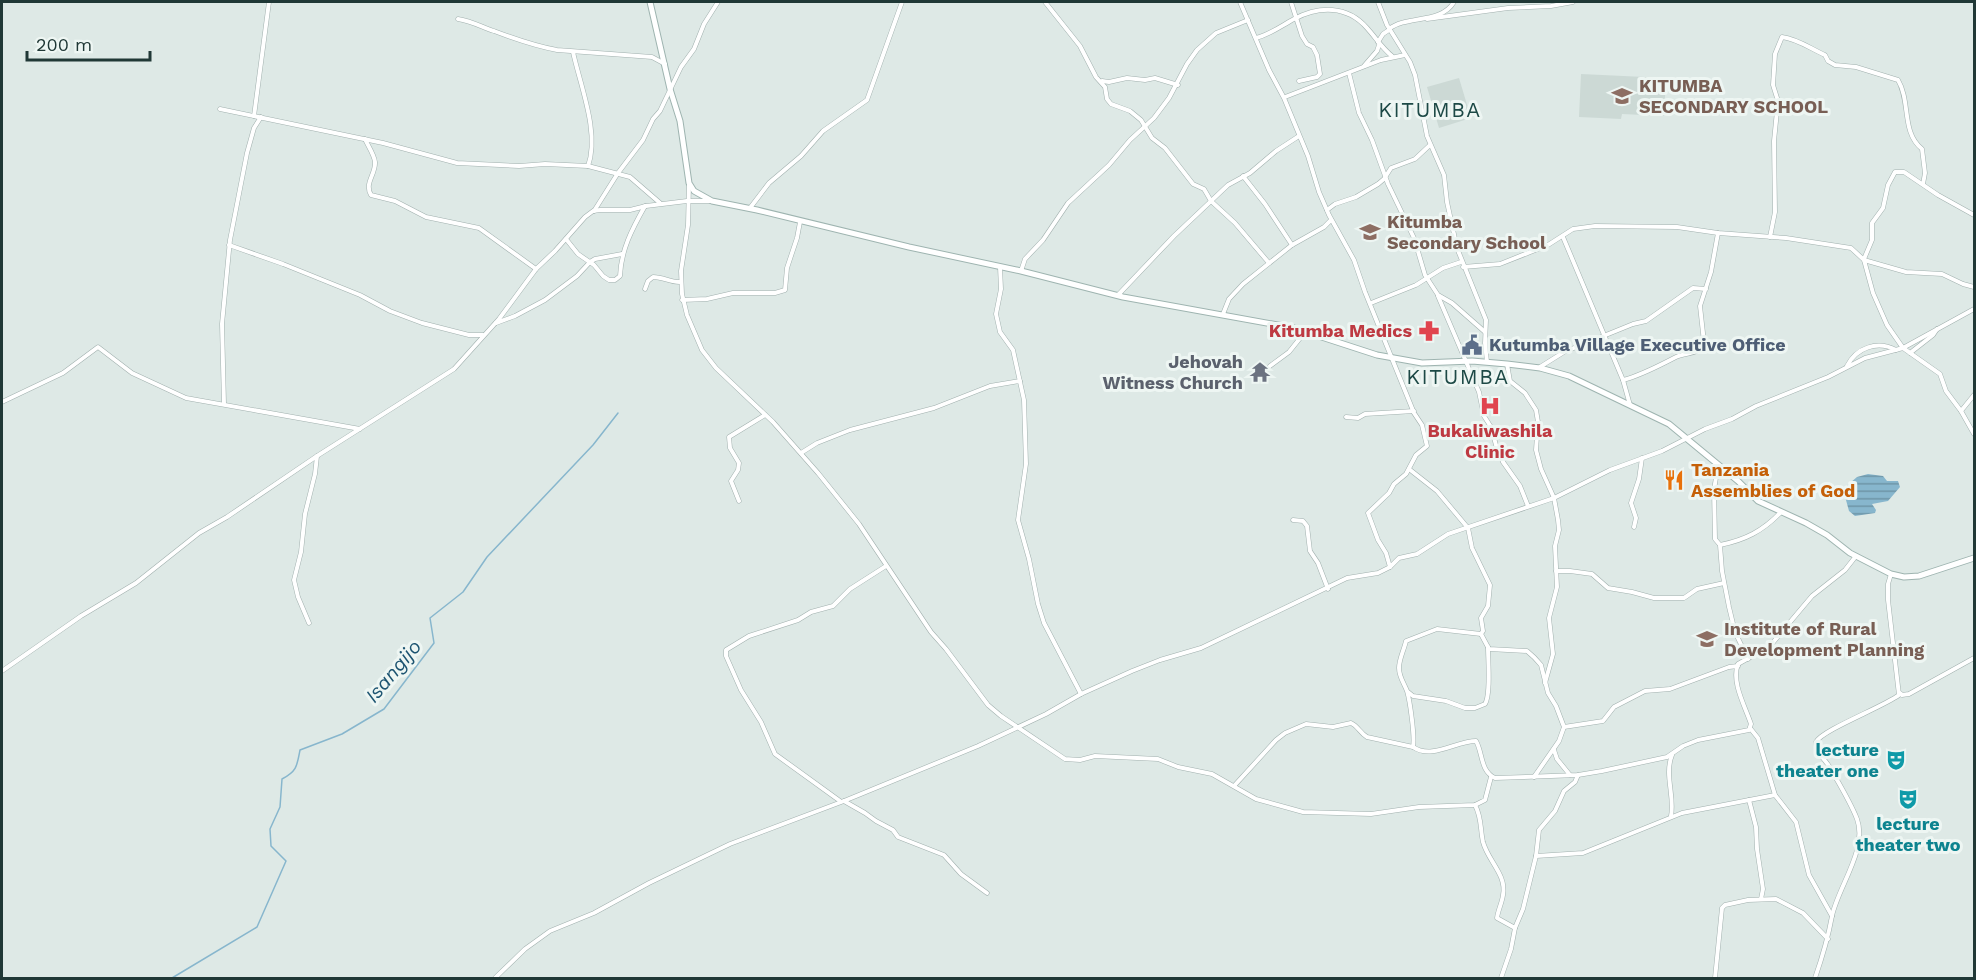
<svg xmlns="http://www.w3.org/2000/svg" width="1976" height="980" viewBox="0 0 1976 980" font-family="'Work Sans',sans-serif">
<defs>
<pattern id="water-rules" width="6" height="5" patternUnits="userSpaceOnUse" patternTransform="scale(1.5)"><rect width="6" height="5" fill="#87b6cd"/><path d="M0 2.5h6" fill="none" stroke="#6e95a7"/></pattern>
</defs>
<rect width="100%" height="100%" fill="#dee9e6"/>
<!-- built -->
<g fill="#ccd9d5">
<path d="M1581 74 1666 78 1664 116 1622 114 1621 119 1579 117Z"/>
<path d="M1459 78 1471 118 1439 128 1427 87Z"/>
</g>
<!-- water -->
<path fill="url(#water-rules)" d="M1868 474 1883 476 1887 481H1898L1900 487 1888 501 1872 504 1876 510 1875 513 1855 516 1849 511 1843 489 1857 477Z"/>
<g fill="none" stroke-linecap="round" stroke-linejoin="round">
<!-- stream -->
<path stroke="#87b6cd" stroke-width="1.5" d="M172 978 257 927 286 861 271 846 270 829 280 807 282 779C297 771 297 766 300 750L342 734 384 709 434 643 430 618 463 592 487 557 593 445 618 413"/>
<!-- street casing -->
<g stroke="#a1b0ae" stroke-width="5">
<g id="street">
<path d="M1045 2 1080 46 1096 77 1105 87 1107 99 1111 104 1130 111 1141 120 1152 138 1165 148 1193 184 1204 189 1211 201 1235 223 1269 263"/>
<path d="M1240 2 1269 70 1284 98 1308 156 1319 192 1329 215 1354 260 1365 292 1414 413 1422 425 1427 446 1416 455 1406 474 1394 484 1389 493 1368 513 1378 540 1386 553 1390 567"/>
<path d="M1291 2 1302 36 1307 44 1313 47 1317 55 1320 74 1317 77 1299 81"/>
<path d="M1378 2 1387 25 1410 62 1415 75 1427 136 1444 175 1447 202 1457 248 1486 320 1485 343 1487 362"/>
<path d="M458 19C471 21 482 27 494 31 515 39 535 46 557 50L652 57 665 64"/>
<path d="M1427 19 1508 8 1551 6 1573 2"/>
<path d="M1389 29C1407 15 1441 24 1454 2"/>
<path d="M1256 38C1271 34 1281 26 1294 19 1319 6 1347 5 1367 28 1376 38 1382 48 1392 56"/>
<path d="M1378 42 1383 34 1389 30"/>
<path d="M573 52C580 85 600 133 588 166"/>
<path d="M1364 66 1377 51 1379 45"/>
<path d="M1349 73 1359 113 1372 140 1388 184 1414 238 1425 275 1438 295 1452 303 1485 332"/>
<path d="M1102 81 1109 82 1127 78 1145 80 1155 78 1178 85"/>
<path d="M1285 97 1381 60 1405 55"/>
<path d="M220 109 383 143 457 163 519 166 545 164 588 166 630 177 660 203"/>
<path d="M254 116 269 2"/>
<path d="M365 139C368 146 374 154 375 162 376 174 364 183 371 195L395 201 426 217 479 228 536 269"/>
<path d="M1243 176 1265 204 1292 245"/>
<path d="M689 184 688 225 681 271 682 294 687 315 702 350 716 368 773 422 818 473 859 524 931 632 946 649 988 705 1001 716 1065 759 1080 760 1095 756 1158 759 1178 767 1212 774 1256 799 1303 812 1371 814 1419 807 1475 805 1485 800 1491 777"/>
<path d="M750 208 769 183 801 156 823 131 867 100 902 2"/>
<path d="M1327 210 1335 204 1356 197 1378 184 1384 179 1391 168 1415 159 1430 145"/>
<path d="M594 211 618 173 643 140 653 119 660 111 681 67 694 49 704 24 718 2"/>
<path d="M1563 237 1623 380 1630 405"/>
<path d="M1770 237 1775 212 1774 141 1778 101 1773 85 1775 54 1782 37C1798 39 1811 49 1825 55L1828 61 1835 65 1856 67 1898 80C1911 102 1901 132 1922 149L1925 173 1923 184"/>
<path d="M566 239 578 254 594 265 603 276 609 280H615L620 276C621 250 632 229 645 206"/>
<path d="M229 245 283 264 360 295 390 311 422 323 469 335H483"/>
<path d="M1864 259 1872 240V223L1883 208 1888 185 1895 172H1904L1938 195 1974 215"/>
<path d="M1864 260 1906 272 1942 274 1963 284 1974 287"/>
<path d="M1000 267 1001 289 996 314 1000 332 1013 350 1024 400 1026 464 1018 520 1029 559 1038 604 1044 623 1081 694"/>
<path d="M1463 267 1500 264 1548 245 1573 229 1595 226 1677 227 1718 233 1786 238 1851 248 1864 260 1873 293 1887 325 1903 348 1940 374 1946 391 1961 411 1974 434"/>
<path d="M1021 271 1025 259 1043 240 1068 203 1109 165 1130 140 1154 118 1169 98 1187 64 1197 50 1216 33 1248 20"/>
<path d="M645 289 648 281 653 277C664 277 671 283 681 282"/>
<path d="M1118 295 1174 236 1228 185 1250 173 1276 151 1299 136"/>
<path d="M1438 296 1479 392 1484 416 1491 427 1496 445 1503 462 1520 486 1528 506"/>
<path d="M682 300 707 299 733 293H775L785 290 787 268 797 238 800 222"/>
<path d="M1371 303 1416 285 1443 268 1461 262"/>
<path d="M1223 314 1229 299 1243 284 1292 245 1324 227 1331 220"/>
<path d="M496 323 515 316 545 300 577 276 590 262 595 259 622 254"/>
<path d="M1910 353 1933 335 1937 329"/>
<path d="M1507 364 1510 381 1525 393 1536 410 1538 422 1536 450 1541 469 1554 498 1558 520 1559 530 1555 546 1557 587 1549 618 1553 654 1545 683"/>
<path d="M1270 366 1289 352 1305 332"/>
<path d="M1847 366C1856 348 1877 340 1896 350"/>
<path d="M1540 367 1564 352 1633 324 1646 321 1693 288 1706 289"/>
<path d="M1623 380C1642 375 1658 366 1676 357 1685 353 1695 354 1703 348L1704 342 1700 306 1711 272 1718 233"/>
<path d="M2 402 63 373 98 347 132 373 186 398 360 429"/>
<path d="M224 404 222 324 230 240 247 153 254 128 261 117"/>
<path d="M1961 411 1974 395"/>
<path d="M1346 417 1358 418 1365 414 1414 411"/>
<path d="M801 453 817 443 850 430 934 408 990 386 1020 381"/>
<path d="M1718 465 1714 490 1715 539 1720 545 1722 571 1729 607 1735 632 1748 659"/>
<path d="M1409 469 1437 491 1468 528 1472 548 1490 585 1488 606 1481 618 1483 631 1481 634 1437 629 1406 641C1404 650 1399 659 1399 668 1399 677 1404 683 1407 691 1410 701 1415 737 1413 747 1432 760 1456 741 1476 741 1483 753 1480 771 1495 778L1578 775 1602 771 1667 757 1683 746 1698 740 1749 730 1751 724C1745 706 1731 682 1738 664L1770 646 1812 596 1845 570 1856 556"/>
<path d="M739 501 731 481 738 470 739 463 730 448 729 437 765 415"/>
<path d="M1293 520 1303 521 1307 526 1310 551 1318 563 1328 589"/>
<path d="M1634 527 1636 518 1631 503 1639 479 1642 458"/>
<path d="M1720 545C1745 540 1763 531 1781 512"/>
<path d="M1556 571H1570L1592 574 1608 588 1632 592 1654 598H1684L1697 589 1724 583"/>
<path d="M309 623 298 597 294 580 301 552 305 514 315 474 317 456"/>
<path d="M1481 634 1489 649 1527 651C1532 655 1537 660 1541 665L1548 693 1556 706 1564 727 1559 741 1534 777"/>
<path d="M2 671 81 616 136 583 199 533 227 517 317 456 454 369 499 319 536 269 555 251 585 217 593 211 600 210H630L646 206 687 201H712"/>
<path d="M1408 692 1413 696 1446 701 1465 708H1475L1485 704C1491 695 1488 660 1488 647"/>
<path d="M1900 693 1902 695 1909 694 1974 658"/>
<path d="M1564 727 1603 721 1614 707 1645 691 1670 689 1729 667 1738 666"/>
<path d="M1750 728 1758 738 1775 795 1796 822 1809 875 1832 916"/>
<path d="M1554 750 1557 759 1570 775"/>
<path d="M1234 786 1276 740 1285 733 1306 724 1333 727 1351 723C1358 726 1360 733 1367 737L1413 747"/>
<path d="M1749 800 1756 827 1757 849 1763 889 1761 899"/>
<path d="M840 801 775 754 761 722 741 690 726 656V650L749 636 798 620 811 612 833 606 850 589 886 566"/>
<path d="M844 801 865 813 876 821 893 830 898 837 944 855 961 874 987 893"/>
<path d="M1475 805C1482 818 1480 829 1483 842 1488 861 1507 875 1503 895 1502 903 1498 910 1497 918L1515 928"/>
<path d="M1671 816C1675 796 1664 775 1672 755"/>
<path d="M1536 856 1583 853 1682 813 1775 795"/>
<path d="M495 978 525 949 550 931 594 913 649 883 730 844 844 801 978 746 1046 714 1081 694 1132 671 1160 660 1201 648 1347 578 1378 573 1390 567 1399 558 1417 554 1448 534 1554 498 1610 470 1662 451 1705 429 1732 419 1756 406 1828 377 1865 358 1903 348 1974 309"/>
<path d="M1501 978 1511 949 1515 928 1523 909 1536 856 1539 830 1555 811 1564 791 1575 782 1578 775"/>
<path d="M1715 978 1722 908 1725 905 1748 900 1776 899 1803 913 1828 939"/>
<path d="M1815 978C1822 958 1828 938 1832 916 1838 887 1868 849 1857 819 1850 801 1838 782 1829 766 1823 757 1816 753 1816 742 1822 730 1883 707 1899 695L1888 600V584L1891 574"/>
</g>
</g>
<!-- secondary casing -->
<g stroke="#9eb4b0" stroke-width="7">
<path id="secondary" d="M650 2 670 89 680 121 689 183 694 191 712 201 757 210 909 247 1021 271 1123 297 1294 328 1377 355 1422 363 1472 361 1507 364 1540 368 1569 376 1669 424 1738 481 1758 501 1806 523 1827 535 1850 553 1891 574 1904 577 1919 576 1974 558"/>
</g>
<!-- street -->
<use href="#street" stroke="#fff" stroke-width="4"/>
<!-- secondary -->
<use href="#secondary" stroke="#fff" stroke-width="5"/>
</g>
<!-- icons -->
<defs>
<g id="school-bare" transform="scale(1.62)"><path d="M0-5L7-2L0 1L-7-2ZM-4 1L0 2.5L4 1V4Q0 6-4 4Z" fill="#8d6e63" stroke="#eef6f3" stroke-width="2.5" paint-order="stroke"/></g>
<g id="pharmacy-bare" transform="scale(1.62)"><path d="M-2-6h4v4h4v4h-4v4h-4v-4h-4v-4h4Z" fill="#e0444e" stroke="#eef6f3" stroke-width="2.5" paint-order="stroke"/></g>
<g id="civic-bare" transform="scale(1.62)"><path d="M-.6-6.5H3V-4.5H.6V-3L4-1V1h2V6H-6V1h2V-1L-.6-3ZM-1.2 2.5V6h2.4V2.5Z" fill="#5c6f8a" stroke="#eef6f3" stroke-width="2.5" paint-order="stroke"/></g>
<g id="temple-bare" transform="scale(1.62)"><path d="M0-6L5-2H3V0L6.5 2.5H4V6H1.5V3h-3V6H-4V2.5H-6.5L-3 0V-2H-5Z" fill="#6b7280" stroke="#eef6f3" stroke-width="2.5" paint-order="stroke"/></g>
<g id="hospital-bare" transform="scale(1.62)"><path d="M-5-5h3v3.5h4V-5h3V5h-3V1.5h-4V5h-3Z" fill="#e0444e" stroke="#eef6f3" stroke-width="2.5" paint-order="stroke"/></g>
<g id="restaurant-bare" transform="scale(1.62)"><path d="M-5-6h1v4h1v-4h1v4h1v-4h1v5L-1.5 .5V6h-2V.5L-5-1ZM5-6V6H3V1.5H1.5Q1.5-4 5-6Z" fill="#e8710a" stroke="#eef6f3" stroke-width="2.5" paint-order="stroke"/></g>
<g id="university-bare" transform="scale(1.62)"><path d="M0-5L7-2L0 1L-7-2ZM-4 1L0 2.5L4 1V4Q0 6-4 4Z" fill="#8d6e63" stroke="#eef6f3" stroke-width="2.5" paint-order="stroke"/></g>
<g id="theatre-bare" transform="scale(1.62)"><path d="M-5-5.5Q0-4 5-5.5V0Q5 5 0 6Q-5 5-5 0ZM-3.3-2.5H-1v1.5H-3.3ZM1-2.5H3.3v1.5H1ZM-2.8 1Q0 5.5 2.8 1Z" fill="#0f9aa8" stroke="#eef6f3" stroke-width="2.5" paint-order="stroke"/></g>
</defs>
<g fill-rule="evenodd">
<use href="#school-bare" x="1622" y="96"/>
<use href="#school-bare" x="1370" y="232"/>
<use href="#pharmacy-bare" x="1429" y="331"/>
<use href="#civic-bare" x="1472" y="345"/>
<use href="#temple-bare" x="1260" y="372"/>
<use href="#hospital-bare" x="1490" y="406"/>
<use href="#restaurant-bare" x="1674" y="480"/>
<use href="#university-bare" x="1707" y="639"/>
<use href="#theatre-bare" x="1896" y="760"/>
<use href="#theatre-bare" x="1908" y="799"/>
</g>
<g text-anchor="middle" stroke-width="6" stroke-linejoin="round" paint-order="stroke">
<!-- education labels -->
<g font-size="18" font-weight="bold" fill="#785e54" stroke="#eef6f3" text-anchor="start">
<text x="1639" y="92">KITUMBA<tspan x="1639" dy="21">SECONDARY SCHOOL</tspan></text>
<text x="1387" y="228">Kitumba<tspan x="1387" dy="21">Secondary School</tspan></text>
<text x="1724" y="635">Institute of Rural<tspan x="1724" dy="21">Development Planning</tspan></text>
</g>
<!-- health labels -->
<g font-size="18" font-weight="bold" fill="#be3a42" stroke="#eef6f3" text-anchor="end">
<text x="1412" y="337">Kitumba Medics</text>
<text x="1490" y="437" text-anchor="middle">Bukaliwashila<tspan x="1490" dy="21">Clinic</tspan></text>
</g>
<!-- service labels -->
<g font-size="18" font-weight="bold" fill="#4e5e75" stroke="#eef6f3" text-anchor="start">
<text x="1489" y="351">Kutumba Village Executive Office</text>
</g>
<!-- worship labels -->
<g font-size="18" font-weight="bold" fill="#5b616d" stroke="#eef6f3" text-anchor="end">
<text x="1243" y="368">Jehovah<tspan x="1243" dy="21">Witness Church</tspan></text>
</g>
<!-- food labels -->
<g font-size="18" font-weight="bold" fill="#c56008" stroke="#eef6f3" text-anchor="start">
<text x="1691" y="476">Tanzania<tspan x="1691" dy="21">Assemblies of God</tspan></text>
</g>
<!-- culture labels -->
<g font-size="18" font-weight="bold" fill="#0d838f" stroke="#eef6f3" text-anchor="end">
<text x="1879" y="756">lecture<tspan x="1879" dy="21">theater one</tspan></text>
<text x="1908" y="830" text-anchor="middle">lecture<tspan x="1908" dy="21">theater two</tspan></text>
</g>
<!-- water labels -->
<g font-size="20" font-style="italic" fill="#1d5471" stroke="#eef6f3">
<text transform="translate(393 671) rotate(-50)" y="7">Isangijo</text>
</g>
<!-- quarter labels -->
<g font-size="21" letter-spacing="1.5" fill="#1d4946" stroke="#eef6f3">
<text x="1430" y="117">KITUMBA</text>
<text x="1458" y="384">KITUMBA</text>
</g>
</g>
<!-- border -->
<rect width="1976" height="980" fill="none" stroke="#203836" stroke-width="6"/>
<!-- scale -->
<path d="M27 51v9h123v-9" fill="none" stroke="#203836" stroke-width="3"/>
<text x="36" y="51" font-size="18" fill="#203836" stroke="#eef6f3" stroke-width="4.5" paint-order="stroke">200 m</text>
</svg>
